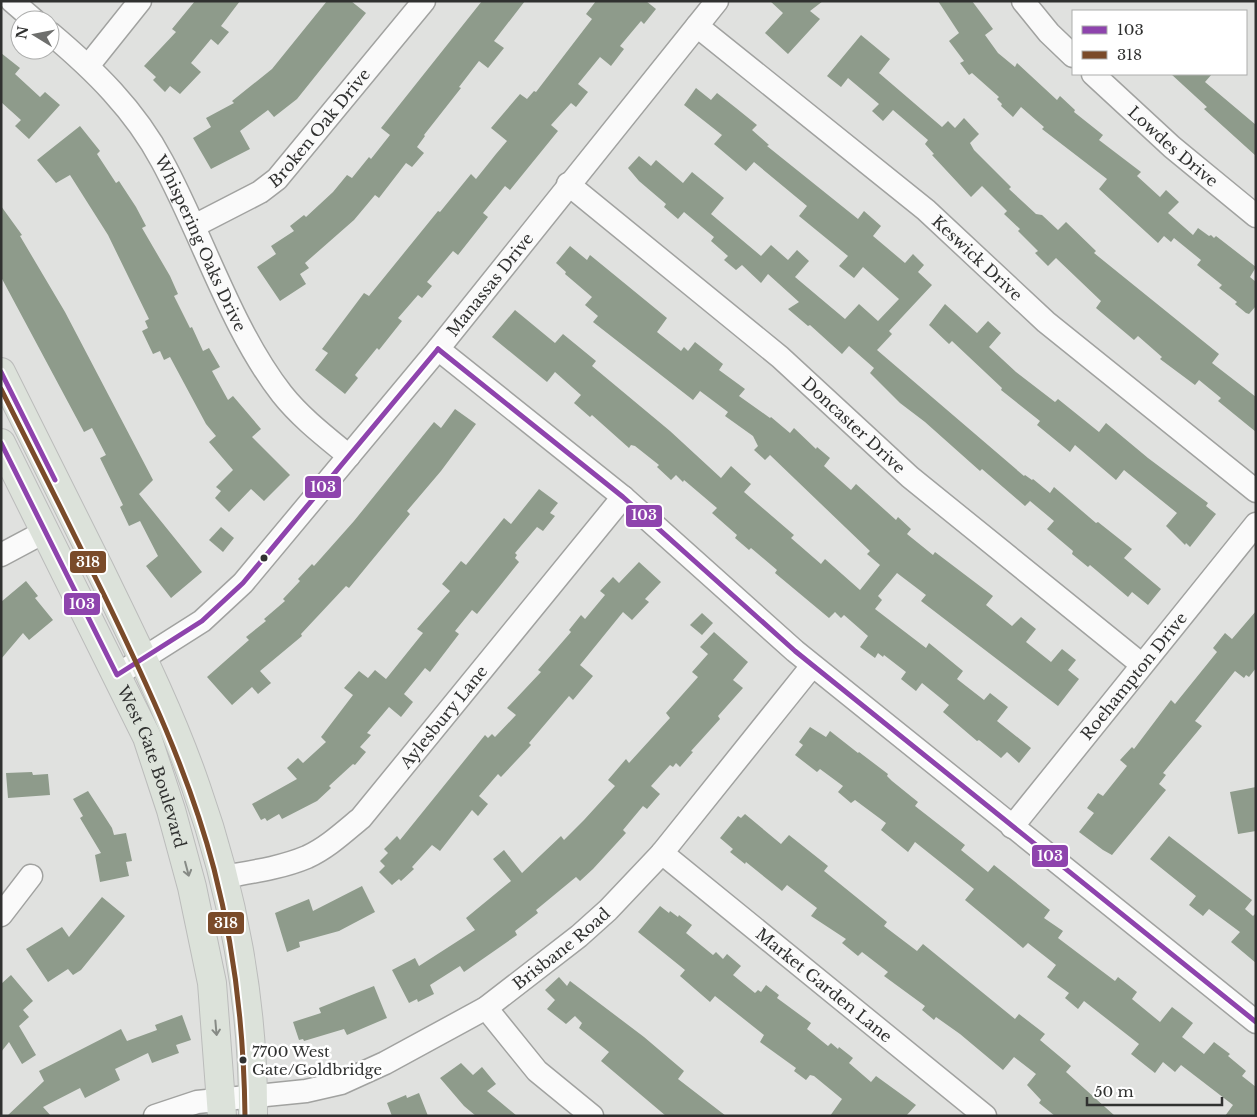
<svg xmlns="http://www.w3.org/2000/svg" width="1257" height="1117" viewBox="0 0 1257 1117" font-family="'Libre Baskerville',serif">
<rect width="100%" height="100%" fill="#e0e1df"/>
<!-- building -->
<g fill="#8e9b8b">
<path d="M195 1H240L221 26 229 32 218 45 211 39 191 63 201 72 180 94 170 86 165 92 153 80 156 77 144 66 176 32 172 29Z"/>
<path d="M327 1H351L366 13 297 99 274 117 268 110 240 131 250 149 211 169 193 138 211 127 206 118 234 103 232 101 272 69Z"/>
<path d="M482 1H525L494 41 504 48 488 68 479 61 459 87 461 88 424 135 425 136 417 147 424 153 412 167 406 163 379 198 375 195 354 220 305 263 309 268 300 274 306 284 280 301 257 267 276 254 271 246 294 231 290 226 304 215 306 217 333 192 347 175 352 178 369 157 371 159 390 135 381 128Z"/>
<path d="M596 1H646L656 9 644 24 641 21 620 46 624 49 611 66 600 57 578 84 588 92 576 107 571 103 551 125 558 131 510 190 505 186 483 213 488 217 458 255 453 251 427 282 432 286 422 298 418 295 398 318 402 321 379 350 377 348 355 375 358 378 345 394 315 370 328 353 322 349 364 293 369 296 438 211 440 212 471 174 476 179 496 154 507 141 491 128 520 94 527 99 534 91 536 92 592 19 586 14Z"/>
<path d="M770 1H823L810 11 820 19 788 54 765 33 783 13Z"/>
<path d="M938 1H972L993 29 985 35 998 53 1015 67 1017 63 1057 100 1060 96 1075 110 1074 112 1103 135 1099 140 1141 172 1137 176 1160 197 1166 190 1179 202 1168 213 1193 235 1198 228 1209 236 1211 235 1214 238 1216 236 1256 267 1250 277 1256 282V306L1249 314 1246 313 1235 304 1237 302 1219 288 1222 285 1197 265 1201 260 1174 238 1171 242 1164 236 1158 243 1099 189 1107 179 1042 129 1044 127 1021 107 1013 117 1001 106 1002 104 997 99 999 97 972 73 969 75 960 63 964 61 949 41 959 33Z"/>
<path d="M861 35 890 59 879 73 942 127 948 121 955 128 964 118 979 134 970 143 974 150 1011 187 1009 189 1036 214 1042 215 1058 230 1066 222 1096 251 1094 253 1219 354 1212 363 1256 397V432L1218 401 1221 398 1199 380 1195 385 1160 359 1162 357 1138 336 1134 340 1096 308 1101 301 1056 258 1048 266 1035 253 1038 251 1018 231 1020 229 1004 214 1007 211 982 186 971 197 932 155 934 154 925 144 928 140 893 110 883 121 872 111 879 104 848 78 841 87 827 76Z"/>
<path d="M1 53 20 68 15 74 40 97 45 92 60 105 29 139 15 126 21 120 1 102Z"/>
<path d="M1171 74H1212L1205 82 1256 125V156L1204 109 1207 107Z"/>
<path d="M696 88 711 100 717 93 736 108 757 125 752 130 769 145 767 146 858 219 864 211 881 226 873 236 905 263 913 254 924 265 918 272 932 285 889 331 892 334 877 350 1024 476 1025 475 1032 480 1033 479 1050 493 1054 487 1096 523 1098 522 1132 549 1124 558 1161 589 1148 605 1132 592 1128 597 1090 565 1088 567 1072 554 1073 551 1047 529 1054 521 1030 501 1025 506 982 469 980 471 925 422 900 403 870 373 874 368 849 346 842 354 810 325 808 326 788 309 799 302 768 274 761 283 742 265 736 270 724 260 728 256 711 241 714 237 684 212 678 219 664 207 666 204 639 181 628 168 639 156 651 166 656 160 683 183 692 172 724 198 711 214 761 256 771 245 788 260 797 250 809 261 795 277 845 319 859 304 878 321 899 299 863 267 854 278 839 266 848 256 799 216 807 206 754 162 746 171 714 144 722 135 684 105Z"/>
<path d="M80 126 100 151 97 154 116 183 119 181 136 207 146 226 142 228 170 276 178 294 174 296 190 328 192 327 203 351 209 348 220 367 212 371 228 400 233 396 261 429 252 437 290 475 264 501 251 489 229 512 215 498 221 491 216 487 233 470 209 442 216 436 206 424 170 357 164 360 160 351 153 354 142 331 148 328 145 321 149 319 108 235 70 175 56 183 37 160Z"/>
<path d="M1 206 22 235 20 236 65 312 153 480 139 494 202 572 171 598 146 566 158 556 140 521 129 526 120 507 123 505 100 458 106 455 92 428 84 432 1 277Z"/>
<path d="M570 246 587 260 590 255 667 318 657 332 681 351 684 347 688 351 695 342 723 364 719 370 745 389 739 396 770 418 771 417 790 433 794 428 816 449 817 447 830 458 824 466 851 490 856 484 896 520 898 517 911 529 907 534 933 555 935 552 993 596 986 605 1012 626 1021 617 1036 629 1026 642 1051 662 1062 649 1076 660 1068 670 1079 679 1058 706 921 601 926 595 897 573 878 596 882 600 875 609 926 648 929 643 963 671 957 679 984 700 990 693 1008 707 997 721 1031 748 1019 763 1007 752 1001 758 979 740 977 741 943 712 949 705 922 683 916 691 901 679 906 672 884 655 883 657 878 653 875 658 860 647 868 636 844 615 841 618 835 612 829 618 775 573 777 570 751 548 749 550 735 538 737 535 712 513 717 508 684 480 683 482 676 475 671 480 657 467 659 465 635 446 631 445 629 448 592 415 590 417 574 403 581 395 555 372 547 382 492 337 515 310 555 343 563 334 596 361 592 366 670 431 721 478 731 466 751 484 744 492 794 535 791 538 821 564 825 559 860 590 880 565 867 554 870 551 770 455 765 460 754 450 758 446 753 436 725 416 728 412 700 391 693 400 593 322 598 316 585 305 592 297 565 274 566 272 556 263Z"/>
<path d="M945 304 977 333 988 321 1001 333 989 347 1016 372 1055 402 1058 399 1099 432 1106 423 1148 458 1208 503 1206 506 1216 514 1190 547 1186 543 1185 545 1166 526 1177 513 1124 470 1116 480 1075 445 1070 452 1037 425 1040 421 1001 390 1002 388 952 341 949 344 929 325Z"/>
<path d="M455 409 476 424 441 471 407 511 410 514 349 588 346 586 301 634 302 636 260 671 271 683 258 694 252 687 232 705 207 677 249 640 246 637 266 621 264 619 285 601 283 599 300 581 298 579 312 564 314 566 354 521 434 422 441 428Z"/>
<path d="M539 489 558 503 550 513 555 516 543 531 537 527 515 553 517 555 515 558 519 562 499 587 477 614 472 610 455 631 459 634 430 672 425 668 404 694 413 702 401 717 389 707 367 733 371 735 360 747 366 752 355 765 353 764 329 786 331 788 317 801 282 819 279 814 267 821 265 818 261 820 252 804 297 779 287 768 298 758 303 763 326 742 321 737 353 695 344 688 359 671 368 678 375 670 386 679 423 633 417 629 450 591 442 584 461 561 466 565 504 518 511 524Z"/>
<path d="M221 527 234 538 223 552 209 540Z"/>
<path d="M639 562 661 582 645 599 649 602 632 620 623 612 580 665 593 676 573 700 569 696 529 743 531 745 501 777 498 774 479 796 488 804 478 816 472 810 440 851 432 845 412 867 414 869 401 881 399 879 392 885 379 872 385 866 380 861 388 853 384 849 397 836 400 840 485 735 488 738 492 734 495 737 516 715 507 708 541 672 538 670 571 632 569 630 581 615 585 619 605 595 600 591 613 577 619 583Z"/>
<path d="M26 581 38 596 35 598 53 620 29 640 23 633 1 659V602Z"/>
<path d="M1256 611V668L1249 677 1246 675 1244 678 1235 671 1195 721 1202 726 1163 773 1166 775 1159 784 1166 790 1112 855 1103 850 1079 832 1094 813 1087 808 1098 793 1103 796 1127 766 1120 760 1132 747 1134 749 1171 700 1175 704 1217 652 1213 648 1225 633 1232 639Z"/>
<path d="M702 613 713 623 702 635 690 625Z"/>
<path d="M714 632 748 662 733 680 743 688 718 716 720 719 691 751 693 752 680 767 676 763 673 767 670 765 651 786 660 794 647 809 643 806 623 830 626 833 593 869 580 881 576 877 536 910 538 913 515 931 517 935 464 972 460 966 430 985 434 994 418 1002 417 999 409 1003 392 970 415 958 419 966 475 930 466 918 511 881 493 859 504 850 522 873 561 836 564 840 584 820 615 786 608 780 626 759 629 763 670 718 666 713 698 677 692 672 708 654 700 647Z"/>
<path d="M810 727 826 737 830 731 858 753 859 752 888 774 887 776 892 781 918 802 915 806 965 845 961 850 988 872 994 865 1050 910 1044 918 1063 931 1058 938 1115 981 1118 977 1137 992 1132 999 1160 1022 1172 1007 1193 1023 1182 1037 1204 1054 1214 1042 1230 1054 1228 1056 1246 1071 1242 1076 1256 1087V1116H1225L1233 1105 1181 1065 1175 1072 1163 1062 1155 1073 1131 1054 1139 1044 1084 1001 1078 1009 1065 998 1069 993 1047 977 1056 965 1028 943 1023 948 965 900 974 889 915 842 908 852 881 830 886 823 855 800 851 803 838 792 843 786 820 769 817 772 795 755 803 745 799 742Z"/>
<path d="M32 772 33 775 48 774 50 795 8 798 6 773Z"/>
<path d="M1256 787V831L1238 834 1230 792Z"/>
<path d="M88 791 112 828 114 835 126 833 132 861 126 862 129 876 100 882 95 855 101 853 80 818 83 816 73 799Z"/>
<path d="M745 814 781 844 789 835 828 866 824 871 887 922 884 926 917 951 923 944 1015 1019 1019 1014 1045 1034 1040 1040 1071 1066 1066 1072 1115 1116H1055L1039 1103 1041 1100 1027 1085 1036 1074 1014 1057 1003 1070 960 1034 936 1017 934 1020 922 1010 925 1006 884 976 888 972 862 952 858 956 842 943 846 939 811 916 817 908 787 885 782 891 746 862 745 864 730 852 733 849 720 838 738 816 741 818Z"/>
<path d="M1169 836 1252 900 1245 909 1253 916 1256 913V963L1231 942 1240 932 1209 909 1203 916 1189 905 1196 896 1150 859Z"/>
<path d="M362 886 375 912 339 931 299 942 300 947 287 952 275 913 309 899 313 911Z"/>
<path d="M102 897 125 916 81 970 73 975 68 969 48 982 26 949 62 927 69 937Z"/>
<path d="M660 906 669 913 670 911 678 917 679 915 692 925 686 933 713 955 716 952 723 959 727 954 741 966 733 975 755 993 758 990 761 992 766 985 779 995 777 998 811 1023 807 1029 828 1046 831 1043 838 1049 839 1047 853 1058 849 1063 871 1082 876 1076 916 1105 906 1116H830L842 1099 814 1076 810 1075 806 1080 794 1071 796 1068 760 1042 764 1035 715 996 710 1002 680 976 685 970 638 932Z"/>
<path d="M11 975 33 1001 23 1010 29 1017 19 1026 36 1055 22 1064 9 1042 1 1052V984Z"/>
<path d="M559 977 567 986 570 981 644 1037 684 1071 678 1079 726 1116H666L601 1061 609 1052 579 1028 582 1023 575 1016 566 1024 547 1009 555 1000 545 990Z"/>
<path d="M374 986 387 1018 347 1035 344 1029 304 1041 303 1039 299 1040 293 1022 321 1013 319 1008Z"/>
<path d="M182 1015 191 1040 176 1045 179 1053 152 1063 148 1053 115 1069 120 1080 85 1098 80 1088 43 1107 51 1116H7L44 1081 39 1071 121 1029 127 1041 157 1030 155 1025Z"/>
<path d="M461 1063 473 1075 482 1067 496 1084 487 1091 517 1116H476L464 1106 440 1078Z"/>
<path d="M419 1093 428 1116H392L387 1103 406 1095 407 1098Z"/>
</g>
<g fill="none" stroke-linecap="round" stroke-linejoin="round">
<!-- minor casing -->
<g stroke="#a1a2a0" stroke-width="25">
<g id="minor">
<path d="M12 1 34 20"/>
<path d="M1023 1 1049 33 1073 56"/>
<path id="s1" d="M697 26 926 210 1046 322 1256 491"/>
<path id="s2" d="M50 33C94 70 135 110 162 161 202 234 231 329 282 394 301 418 326 437 349 456"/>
<path d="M88 66 140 1"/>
<path id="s3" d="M1093 74 1172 147 1256 216"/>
<path id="s4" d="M568 184 780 357 910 477 1141 664"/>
<path id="s5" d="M194 226 260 192 277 179 424 1"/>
<path d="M438 349 623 497 795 651 1256 1022"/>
<path d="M1 555 46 531"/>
<path id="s6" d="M117 675 202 621 243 583 438 349 717 1"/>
<path id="s7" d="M1012 827 1256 524"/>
<path id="s8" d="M662 853 985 1116"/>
<path id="s9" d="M223 877C251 872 281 868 307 857 327 848 344 832 361 818L623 497"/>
<path d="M1 915 31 876"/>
<path d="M486 1008 537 1071 592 1116"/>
<path id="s10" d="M155 1116 197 1102 306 1091 341 1083 385 1063 486 1008 579 936 608 910 662 853 812 666"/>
</g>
</g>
<!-- major casing -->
<g stroke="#bbbcbb" stroke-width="30">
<g id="major">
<path d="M1 372C34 437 66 503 99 568 134 640 170 711 196 787 233 891 254 1005 253 1116"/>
<path id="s11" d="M1 443 147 737 171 810 192 887 212 983 222 1116"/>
</g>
</g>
<!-- minor -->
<use href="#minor" stroke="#fafafa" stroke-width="22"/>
<!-- major -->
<use href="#major" stroke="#dce2da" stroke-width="28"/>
<!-- bus-1 casing -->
<g stroke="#fff" stroke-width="9">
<g id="bus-1">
<path d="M438 349 623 497 795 651 1256 1022"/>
<path d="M1 372 55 480"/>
<path d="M1 443 117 675 202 621 243 583 438 349"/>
</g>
</g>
<!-- bus-2 casing -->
<g stroke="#fff" stroke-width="9">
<path id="bus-2" d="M1 389C36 458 70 526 104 595 147 684 189 773 214 869 235 950 244 1032 245 1116"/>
</g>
<!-- bus-1 -->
<use href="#bus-1" stroke="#8e44ad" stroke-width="5"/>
<!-- bus-2 -->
<use href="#bus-2" stroke="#7a4b2a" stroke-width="5"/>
</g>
<!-- one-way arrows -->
<defs><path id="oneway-shaft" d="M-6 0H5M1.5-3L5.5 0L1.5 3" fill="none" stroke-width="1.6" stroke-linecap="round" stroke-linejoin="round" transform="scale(1.25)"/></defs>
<g stroke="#868a85">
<use href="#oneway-shaft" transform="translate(187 869) rotate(75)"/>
<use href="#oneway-shaft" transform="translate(216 1028) rotate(85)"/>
</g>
<!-- markers -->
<g fill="#303130" stroke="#fff" stroke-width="2">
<circle cx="264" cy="558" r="4.5"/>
<circle cx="243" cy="1060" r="4.5"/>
</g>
<g text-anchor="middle" stroke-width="5" stroke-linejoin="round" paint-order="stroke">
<!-- bus labels -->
<g font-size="15" fill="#303130" stroke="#fff" text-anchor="start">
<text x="252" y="1057">7700 West<tspan x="252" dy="18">Gate/Goldbridge</tspan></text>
</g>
<!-- street labels -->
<g font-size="16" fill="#303130" stroke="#fff">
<text dy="6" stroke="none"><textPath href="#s5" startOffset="162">Broken Oak Drive</textPath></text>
<text dy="6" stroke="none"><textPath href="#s3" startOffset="108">Lowdes Drive</textPath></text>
<text dy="6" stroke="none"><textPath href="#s2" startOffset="262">Whispering Oaks Drive</textPath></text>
<text dy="6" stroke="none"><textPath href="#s1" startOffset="364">Keswick Drive</textPath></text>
<text dy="6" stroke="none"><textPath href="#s6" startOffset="544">Manassas Drive</textPath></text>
<text dy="6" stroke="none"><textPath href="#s4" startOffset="374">Doncaster Drive</textPath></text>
<text dy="6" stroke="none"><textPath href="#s7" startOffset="194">Roehampton Drive</textPath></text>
<text dy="6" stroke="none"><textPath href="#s9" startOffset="284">Aylesbury Lane</textPath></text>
<text dy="6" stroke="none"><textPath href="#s11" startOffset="358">West Gate Boulevard</textPath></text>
<text dy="6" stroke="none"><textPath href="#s10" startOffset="449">Brisbane Road</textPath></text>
<text dy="6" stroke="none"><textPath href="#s8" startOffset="209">Market Garden Lane</textPath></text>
</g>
</g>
<g stroke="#fff" stroke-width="2">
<rect x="304" y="475" width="38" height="24" rx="5" fill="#8e44ad"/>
<rect x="625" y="504" width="38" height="24" rx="5" fill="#8e44ad"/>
<rect x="69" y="550" width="38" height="24" rx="5" fill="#7a4b2a"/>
<rect x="63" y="592" width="38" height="24" rx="5" fill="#8e44ad"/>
<rect x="1031" y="844" width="38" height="24" rx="5" fill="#8e44ad"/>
<rect x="207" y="911" width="38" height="24" rx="5" fill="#7a4b2a"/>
</g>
<g font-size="14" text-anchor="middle" font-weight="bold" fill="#fff">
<text x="323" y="492">103</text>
<text x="644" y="520">103</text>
<text x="88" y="567">318</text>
<text x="82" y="609">103</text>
<text x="1050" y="861">103</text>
<text x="226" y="928">318</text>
</g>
<!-- border -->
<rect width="1257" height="1117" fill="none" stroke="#303130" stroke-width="5"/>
<!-- legend -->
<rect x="1072" y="10" width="175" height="65" fill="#ffffff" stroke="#acadac"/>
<rect x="1082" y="26" width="25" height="8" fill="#8e44ad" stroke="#acadac"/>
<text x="1117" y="35" font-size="15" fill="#303130">103</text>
<rect x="1082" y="51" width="25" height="8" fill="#7a4b2a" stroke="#acadac"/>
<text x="1117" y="60" font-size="15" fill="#303130">318</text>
<!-- north arrow -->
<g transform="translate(35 35) rotate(280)"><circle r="24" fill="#ffffff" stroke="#acadac"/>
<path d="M0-4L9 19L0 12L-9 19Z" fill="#6e6f6d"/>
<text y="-8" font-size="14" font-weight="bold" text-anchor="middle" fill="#303130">N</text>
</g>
<!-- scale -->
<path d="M1087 1097v8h135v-8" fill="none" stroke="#303130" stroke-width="2.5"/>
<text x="1094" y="1097" font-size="15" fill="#303130" stroke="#ffffff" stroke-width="4" paint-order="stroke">50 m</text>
</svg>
